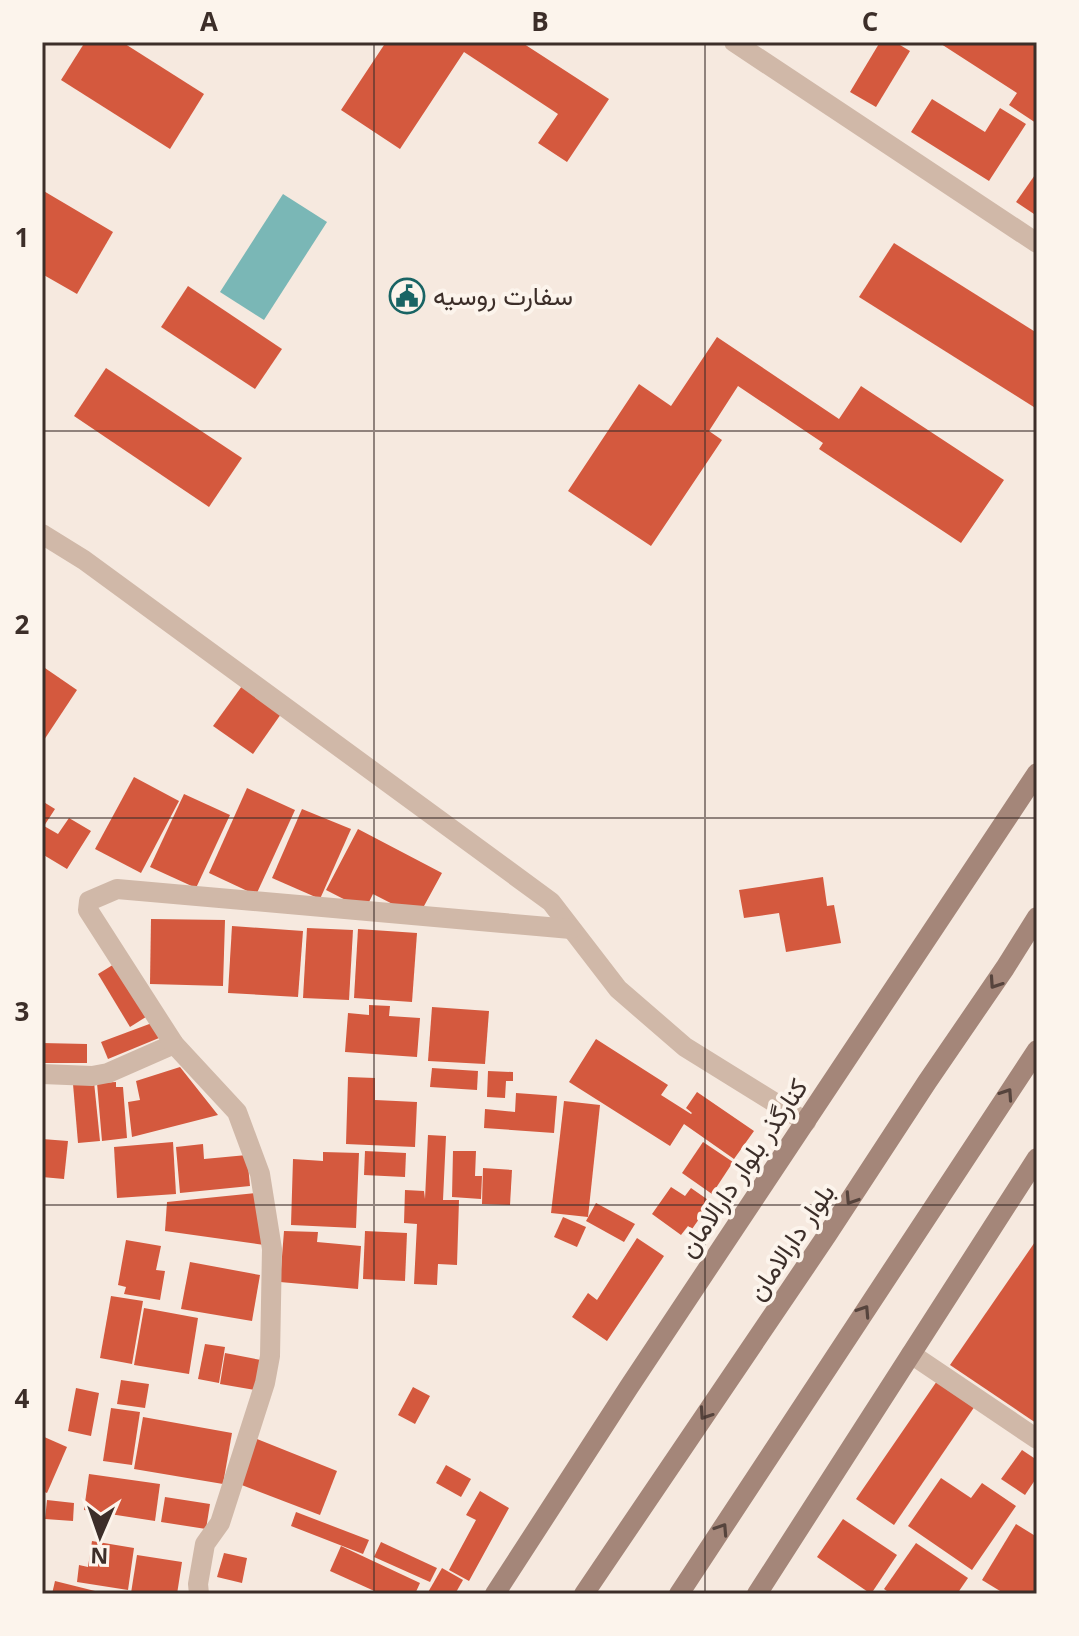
<svg xmlns="http://www.w3.org/2000/svg" width="1079" height="1636" viewBox="0 0 1079 1636" font-family="'Open Sans',Vazirmatn,sans-serif">
<rect width="100%" height="100%" fill="#f6e9df"/>
<!-- water -->
<path fill="#7ab7b6" d="M283 194 327 222 264 320 220 292Z"/>
<!-- building -->
<g fill="#d4593e">
<path d="M85 42H122L204 94 170 149 61 80Z"/>
<path d="M386 42H521L609 99 567 162 538 143 558 114 464 52 400 149 341 110Z"/>
<path d="M880 42H895L910 51 876 107 850 92Z"/>
<path d="M938 42H1034L1037 44V120L1036 123 1009 105 1017 93Z"/>
<path d="M932 99 985 132 1000 108 1026 124 989 181 911 132Z"/>
<path d="M1037 172V216L1016 202Z"/>
<path d="M42 190 113 232 77 294 42 274Z"/>
<path d="M894 243 1037 333V409L859 297Z"/>
<path d="M188 286 282 349 255 389 161 327Z"/>
<path d="M717 337 839 419 861 386 1004 480 961 543 819 449 823 443 738 386 709 431 722 440 651 546 568 491 639 384 671 406Z"/>
<path d="M106 368 242 458 209 507 74 416Z"/>
<path d="M42 666 77 690 42 743Z"/>
<path d="M242 686 281 714 253 754 213 726Z"/>
<path d="M134 777 179 801 141 873 95 849Z"/>
<path d="M247 788 295 810 256 895 209 873Z"/>
<path d="M184 794 230 815 196 888 150 867Z"/>
<path d="M42 801 55 809 44 826 58 834 69 818 91 831 67 869 42 854Z"/>
<path d="M302 809 351 829 320 899 272 878Z"/>
<path d="M358 829 442 873 418 917 373 894 365 910 326 890Z"/>
<path d="M823 877 827 906 834 905 841 943 786 952 779 913 744 918 739 890Z"/>
<path d="M151 919 225 920 223 986 150 984Z"/>
<path d="M232 926 303 931 298 997 228 993Z"/>
<path d="M307 928 353 930 349 1000 303 998Z"/>
<path d="M358 929 417 933 412 1002 354 998Z"/>
<path d="M116 963 149 1015 130 1027 98 974Z"/>
<path d="M369 1005 390 1006 389 1016 420 1018 417 1057 345 1052 348 1013 369 1015Z"/>
<path d="M432 1007 489 1011 485 1064 428 1061Z"/>
<path d="M152 1023 159 1038 108 1059 101 1042Z"/>
<path d="M596 1039 668 1085 661 1095 691 1114 692 1113 686 1108 697 1092 754 1131 734 1159 684 1124 670 1146 569 1082Z"/>
<path d="M42 1043 87 1044V1063H42Z"/>
<path d="M180 1067 218 1115 132 1137 128 1102 140 1100 136 1081Z"/>
<path d="M432 1068 478 1071 477 1090 430 1087Z"/>
<path d="M488 1071 513 1072V1081H506L505 1098 487 1097Z"/>
<path d="M348 1077 375 1078V1100L417 1102 415 1147 346 1144Z"/>
<path d="M94 1082 100 1141 78 1143 73 1084Z"/>
<path d="M116 1082V1087H123L127 1138 102 1141 97 1083Z"/>
<path d="M516 1093 557 1096 554 1133 484 1128 485 1109 515 1112Z"/>
<path d="M564 1101 600 1105 588 1217 551 1213Z"/>
<path d="M428 1135 446 1136 443 1200H459L457 1265 438 1264 437 1285 414 1284 417 1224 404 1223 405 1190 424 1191 425 1199Z"/>
<path d="M42 1139 68 1141 64 1179 42 1177Z"/>
<path d="M173 1142 176 1194 117 1198 114 1147Z"/>
<path d="M703 1142 733 1162 712 1194 682 1173Z"/>
<path d="M203 1144 204 1159 247 1155 250 1186 180 1193 176 1147Z"/>
<path d="M365 1151 406 1153 405 1177 364 1175Z"/>
<path d="M453 1151H476L475 1176H482L481 1199 452 1197Z"/>
<path d="M323 1152 359 1153 356 1228 291 1225 293 1159 323 1161Z"/>
<path d="M483 1168 512 1170 510 1205 482 1204Z"/>
<path d="M671 1187 685 1196 691 1188 711 1202 692 1229 688 1226 681 1235 652 1214Z"/>
<path d="M256 1193 264 1245 165 1231 167 1202Z"/>
<path d="M596 1203 635 1224 624 1242 586 1221Z"/>
<path d="M563 1217 586 1227 577 1247 554 1237Z"/>
<path d="M284 1231 318 1232 317 1242 361 1246 358 1289 280 1282Z"/>
<path d="M365 1231 407 1233 405 1281 363 1279Z"/>
<path d="M637 1238 664 1256 607 1341 572 1317 588 1293 597 1300Z"/>
<path d="M1037 1239V1422L1036 1423 950 1365Z"/>
<path d="M126 1240 161 1246 156 1270 165 1271 160 1300 124 1294 126 1287 118 1285Z"/>
<path d="M190 1262 260 1275 252 1321 181 1309Z"/>
<path d="M111 1296 143 1301 132 1364 100 1358Z"/>
<path d="M144 1308 198 1318 189 1374 134 1365Z"/>
<path d="M205 1344 225 1347 219 1383 198 1379Z"/>
<path d="M225 1353 261 1360 255 1390 220 1384Z"/>
<path d="M121 1380 149 1384 145 1408 117 1404Z"/>
<path d="M937 1381 975 1406 894 1525 856 1499Z"/>
<path d="M413 1387 430 1396 415 1424 398 1415Z"/>
<path d="M76 1388 99 1393 91 1436 68 1431Z"/>
<path d="M111 1408 140 1412 132 1465 103 1461Z"/>
<path d="M143 1417 232 1433 223 1484 134 1469Z"/>
<path d="M42 1436 67 1447 47 1493 42 1491Z"/>
<path d="M257 1439 337 1471 320 1515 239 1484Z"/>
<path d="M1022 1450 1037 1460V1477L1025 1495 1001 1479Z"/>
<path d="M446 1465 471 1479 461 1497 436 1483Z"/>
<path d="M89 1474 160 1484 155 1521 84 1510Z"/>
<path d="M941 1478 971 1498 982 1483 1016 1506 972 1570 908 1526Z"/>
<path d="M480 1491 509 1508 469 1581 449 1570 476 1520 466 1515Z"/>
<path d="M165 1497 210 1504 206 1529 161 1522Z"/>
<path d="M47 1500 74 1503 73 1521 45 1519Z"/>
<path d="M296 1512 369 1540 363 1554 291 1526Z"/>
<path d="M843 1519 897 1555 871 1594 817 1557Z"/>
<path d="M1016 1524 1037 1537V1594H1005L982 1580Z"/>
<path d="M92 1541 134 1548 128 1590 77 1582 79 1565 88 1567Z"/>
<path d="M381 1542 437 1568 430 1582 374 1557Z"/>
<path d="M916 1543 968 1578 957 1594H891L884 1589Z"/>
<path d="M341 1546 420 1583 415 1594H381L330 1571Z"/>
<path d="M224 1553 247 1558 242 1583 217 1577Z"/>
<path d="M137 1555 182 1562 177 1594 131 1593Z"/>
<path d="M442 1568 463 1580 455 1594H427Z"/>
<path d="M55 1581 103 1593 102 1594H52Z"/>
</g>
<g fill="none" stroke-linecap="round" stroke-linejoin="round">
<!-- street -->
<g stroke="#d0b8a8" stroke-width="20">
<path d="M734 42 1037 243"/>
<path d="M42 534 84 560 551 902 618 989 685 1047 806 1122"/>
<path d="M42 1074 92 1076 108 1073 174 1044"/>
<path d="M911 1354 1037 1439"/>
<path d="M199 1594 198 1584 205 1544 220 1523 265 1383 270 1356 272 1249 260 1174 237 1112 174 1044 88 910 89 901 117 889 571 929"/>
</g>
<!-- secondary -->
<g stroke="#a48679" stroke-width="20">
<path d="M495 1594 629 1387 1037 773"/>
<path d="M584 1594 827 1235 927 1082 1005 968 1037 917"/>
<path d="M679 1594 1037 1050"/>
<path d="M757 1594 1037 1158"/>
</g>
</g>
<!-- one-way arrows -->
<defs><path id="oneway-chevron" d="M-2-3.5L2.5 0L-2 3.5" fill="none" stroke-width="1.6" stroke-linecap="round" stroke-linejoin="round" transform="scale(2)"/></defs>
<g stroke="#56443d">
<use href="#oneway-chevron" transform="translate(995 983) rotate(124)"/>
<use href="#oneway-chevron" transform="translate(1007 1094) rotate(-56)"/>
<use href="#oneway-chevron" transform="translate(851 1199) rotate(123)"/>
<use href="#oneway-chevron" transform="translate(864 1311) rotate(-57)"/>
<use href="#oneway-chevron" transform="translate(705 1414) rotate(124)"/>
<use href="#oneway-chevron" transform="translate(722 1529) rotate(-57)"/>
</g>
<!-- grid -->
<path fill="none" stroke="#3c2e29" stroke-width="2" stroke-opacity="0.55" d="M374 42V1594M705 42V1594M42 431H1037M42 818H1037M42 1205H1037"/>
<!-- icons -->
<defs>
<g id="civic-ring" transform="scale(1.8)"><circle r="9.5" fill="#fcf4ec" stroke="#196464" stroke-width="1.5"/><path d="M-.6-6.5H3V-4.5H.6V-3L4-1V1h2V6H-6V1h2V-1L-.6-3ZM-1.2 2.5V6h2.4V2.5Z" fill="#196464"/></g>
</defs>
<g fill-rule="evenodd">
<use href="#civic-ring" x="407" y="296"/>
</g>
<g text-anchor="middle" stroke-width="8" stroke-linejoin="round" paint-order="stroke">
<!-- poi labels -->
<g font-size="26" fill="#3c2e29" stroke="#fcf4ec" text-anchor="start">
<text x="433" y="305">سفارت روسیه</text>
</g>
<!-- street labels -->
<g font-size="26" fill="#3c2e29" stroke="#fcf4ec">
<text transform="translate(743 1168) rotate(-56)" y="9">کنارگذر بلوار دارالامان</text>
<text transform="translate(791 1242) rotate(-56)" y="9">بلوار دارالامان</text>
</g>
</g>
<!-- border -->
<rect width="1079" height="1636" fill="none" stroke="#fcf4ec" stroke-width="88"/>
<!-- north arrow -->
<g transform="translate(100 1536) rotate(182)" stroke="#fcf4ec" stroke-width="6" paint-order="stroke">
<path d="M0-6L14 30L0 20L-14 30Z" fill="#3c2e29"/>
<text y="-12" font-size="22" font-weight="bold" text-anchor="middle" fill="#3c2e29">N</text>
</g>
<rect x="44" y="44" width="991" height="1548" fill="none" stroke="#3c2e29" stroke-width="3"/>
<g font-size="26" text-anchor="middle" font-weight="bold" fill="#3c2e29">
<text x="209" y="31">A</text>
<text x="540" y="31">B</text>
<text x="870" y="31">C</text>
<text x="22" y="247">1</text>
<text x="22" y="634">2</text>
<text x="22" y="1021">3</text>
<text x="22" y="1408">4</text>
</g>
</svg>
